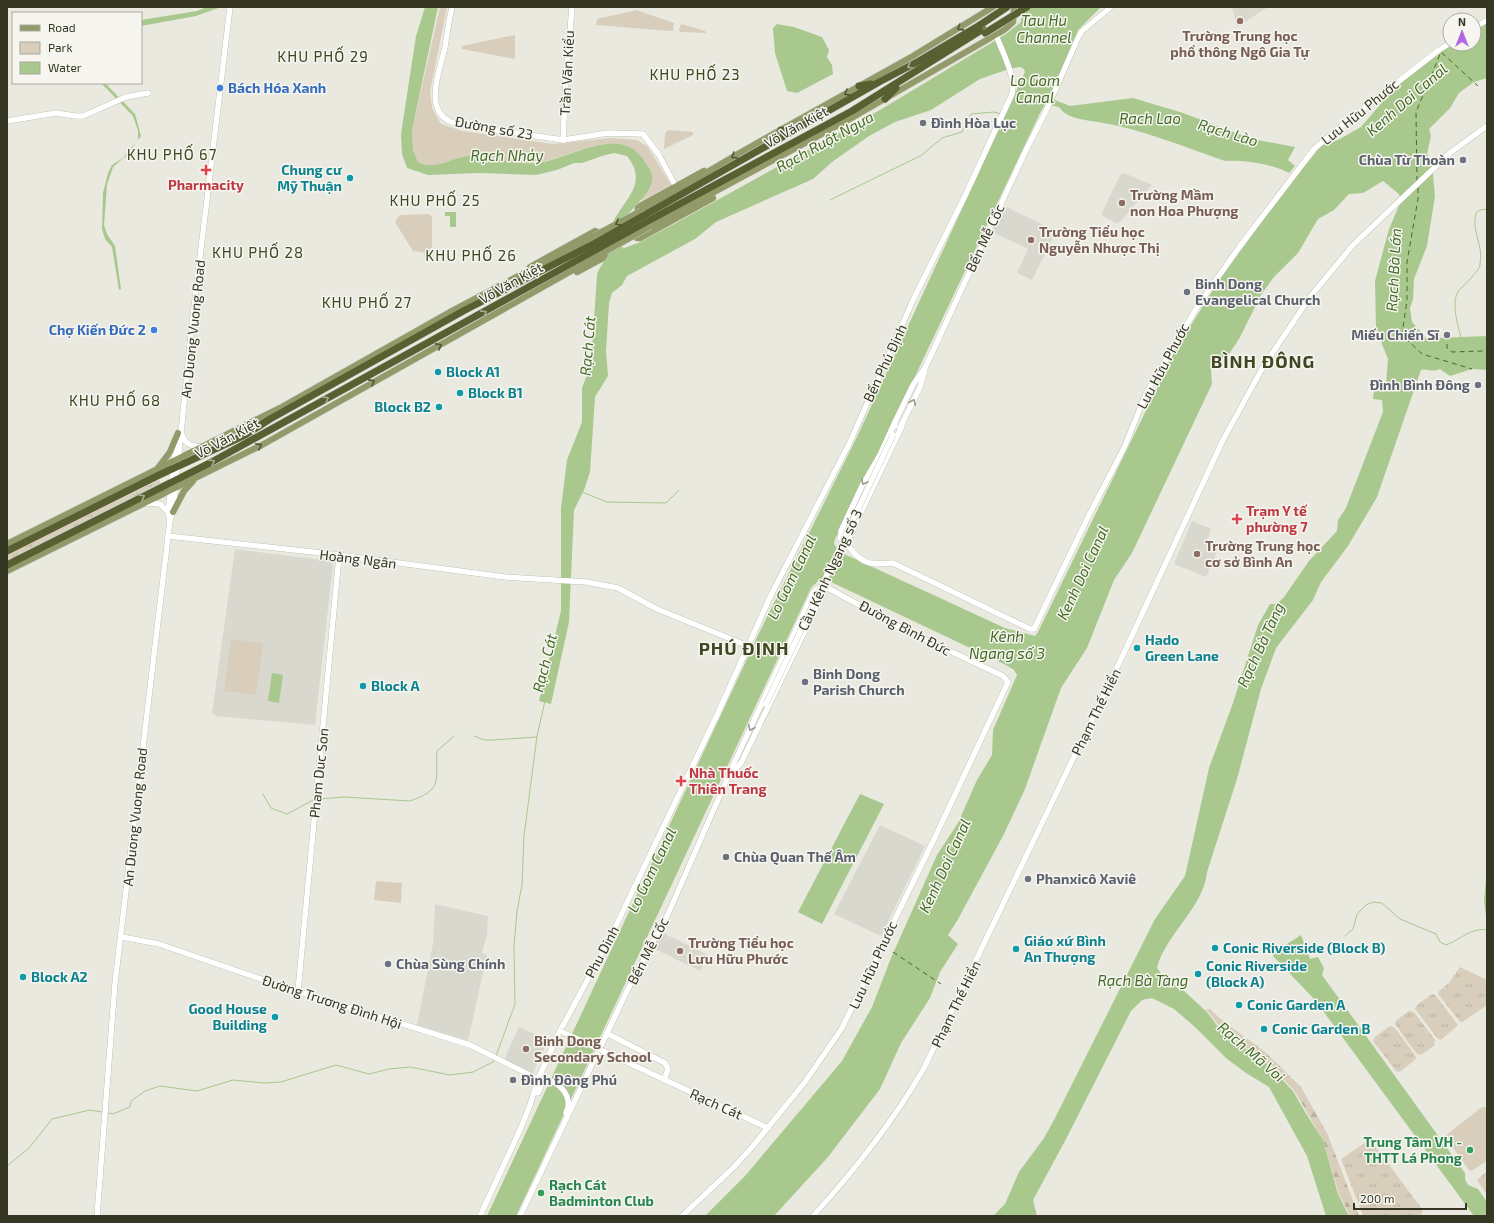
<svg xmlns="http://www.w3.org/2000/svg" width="1494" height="1223" viewBox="0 0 1494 1223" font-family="'Exo 2',sans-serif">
<defs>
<pattern id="grass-tufts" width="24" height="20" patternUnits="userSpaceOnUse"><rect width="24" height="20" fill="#d8cebb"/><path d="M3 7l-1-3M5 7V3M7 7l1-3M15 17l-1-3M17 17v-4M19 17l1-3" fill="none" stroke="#bab2a0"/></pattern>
<pattern id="forest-firs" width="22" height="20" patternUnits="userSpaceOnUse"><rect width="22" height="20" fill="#d8cebb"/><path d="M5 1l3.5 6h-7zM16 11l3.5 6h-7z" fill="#bab2a0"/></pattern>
</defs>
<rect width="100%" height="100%" fill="#e9e9e0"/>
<!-- built -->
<g fill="#d9d8ce">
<path d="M1232 7H1268L1237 27Z"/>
<path d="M1124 173 1152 185 1120 222 1116 223 1103 216 1102 213 1120 175Z"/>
<path d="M1004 206 1056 231 1032 280 1017 273 1028 249 992 232Z"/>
<path d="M1192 521 1211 529 1207 540 1220 545 1206 577 1174 564Z"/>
<path d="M235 549 330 561 333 565 315 725 216 716 212 713Z"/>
<path d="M880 825 925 846 881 936 834 914Z"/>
<path d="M435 904 488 916 487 934 482 953 487 955 468 1041 417 1025 433 943Z"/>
<path d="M661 932 708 955 700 971 653 948Z"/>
<path d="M519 1027 548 1040 533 1073 504 1060Z"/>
</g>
<!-- grass -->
<g fill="url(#grass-tufts)">
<path d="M159 480 161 483 7 561V555Z"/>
<path d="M1460 967 1487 980V1005L1461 1023 1438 994 1439 991 1449 983Z"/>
<path d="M1432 994 1435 995 1458 1025 1441 1040 1437 1038 1415 1009 1417 1005Z"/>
<path d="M1409 1011 1414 1012 1435 1040 1434 1046 1421 1055 1416 1053 1395 1024 1396 1021Z"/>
<path d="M1390 1026 1395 1028 1417 1058 1400 1072 1396 1071 1373 1041 1375 1037Z"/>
<path d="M1369 1140 1372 1142 1422 1209V1213L1420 1216H1364L1362 1213 1341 1159Z"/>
<path d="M1487 1171V1195L1477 1180Z"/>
</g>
<!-- forest -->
<path fill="url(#forest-firs)" d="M1206 1009H1210L1223 1021 1264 1051 1301 1087 1327 1133 1359 1216H1350L1339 1194 1323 1140 1294 1090 1267 1063 1223 1031Z"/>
<!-- park -->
<g fill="#d8cebb">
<path d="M440 7H447L430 92 432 108 441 124 462 131 553 144 611 138 637 140 648 147 671 185 643 200 641 199C649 189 656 179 649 167 622 122 575 156 538 163 516 167 493 155 471 156 453 156 435 172 418 162L413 150 412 130Z"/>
<path d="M636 10 674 23 673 31H670L596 25 597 19Z"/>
<path d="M681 24 705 31 706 33 680 32 679 30Z"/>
<path d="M515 35V59L462 49V46Z"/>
<path d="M668 130 693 132V135L664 149 665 134Z"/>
<path d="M401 215 429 214 432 217V247L425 253 413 251 395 222 397 218Z"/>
<path d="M231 639 263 643 256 695 224 691Z"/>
<path d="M376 881 402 883 401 903 374 900Z"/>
<path d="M1482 1107H1485L1487 1110V1161L1471 1171 1468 1169 1445 1136Z"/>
</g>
<!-- water -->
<g fill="#a8c88e">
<path d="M207 7H221L196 16 141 26V20L197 11Z"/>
<path d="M425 7H438L412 130 413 150 418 162C434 171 451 158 468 156 474 155 480 157 486 158 502 160 521 165 537 163 567 160 620 123 644 160 647 165 652 170 652 176 655 192 627 211 620 226 618 231 618 238 618 244L624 248 638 243 674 224 880 110 1006 34 1021 22 1022 7H1101L1078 30 1050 98 1070 106 1133 98 1183 113 1252 139 1295 147 1288 160 1295 166 1289 173C1273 164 1244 160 1225 161 1184 147 1142 129 1098 122 1086 120 1067 119 1059 107L1045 104 1040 113 872 467 835 539 834 544 840 552 1005 628 1035 636 1038 632 1176 349 1218 282 1284 191 1321 146 1338 140 1361 127 1396 86 1450 45 1474 44V30L1487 22V78L1474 82 1459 93 1450 108 1429 129 1431 136 1427 154 1432 165 1435 196 1427 246 1414 279 1413 299 1410 308 1412 322 1428 340 1438 338 1487 336V370L1472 369 1450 376 1440 369C1432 373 1428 368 1421 370L1377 497 1348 546 1321 582 1313 600 1276 648 1261 689 1237 779 1207 872C1204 907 1165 935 1157 968L1165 979 1184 991 1207 1012 1222 1032 1266 1063 1293 1091 1305 1112 1323 1140 1338 1194 1349 1216H1326L1307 1156 1269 1087 1246 1073 1226 1058 1195 1027 1174 1009 1152 998 1142 1000 1131 1011 1065 1141 1033 1200 1037 1216 1011 1215 993 1216 1005 1204 1019 1172 1044 1138 1054 1120 1155 919 1185 876 1209 768 1233 703 1258 625 1270 604H1277L1284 597 1309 561 1337 531 1338 520 1346 508 1383 412 1382 400 1373 399 1374 391H1384L1386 385 1388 359 1376 329 1375 281 1389 229 1401 201 1399 194 1383 181 1363 193 1349 194 1334 210 1318 219 1298 253 1273 278 1261 295 1239 339 1227 357 1218 360 1211 370 1212 384 1132 553 1114 580 1087 648 1061 688 1025 789 1004 834 957 921 948 935 958 944 940 972 930 998 901 1043 880 1089 828 1157 774 1216H705L745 1176 842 1061 872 1007 891 958 937 855 958 823 977 780 992 755 993 730 1017 675 1014 670 1006 665 831 582 820 579 811 588 516 1216H487L761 629 857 437 1025 72 1024 69 1020 67 1009 69 980 79 931 110 895 122 869 136 832 162 813 179 716 222 695 239 627 276 622 285 612 293 609 303 606 351 608 376 595 397 590 472 584 490 574 510 569 622 551 704 539 701 561 611V508L567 460 582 422V388L591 365 597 275C599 267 605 262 606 256 609 246 608 234 612 225 622 200 650 185 627 156L614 153 605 155 582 163H574L557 170 536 175 478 173 428 175 407 168 402 154 401 134 416 36Z"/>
<path d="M777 24 794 27 822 37 829 50 827 57 832 65 833 74 797 93 787 91 775 53 773 28Z"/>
<path d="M101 83H105L135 114 141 136 126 156 113 167 107 185 104 225 107 234 115 246 121 289 119 290 112 247 105 239 102 229 103 193 108 173 112 165 123 158 138 140V131L133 116Z"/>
<path d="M445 212H456V227H450V216H445Z"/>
<path d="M272 673 283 675 279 703 268 701Z"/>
<path d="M860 794 884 804 822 924 798 912Z"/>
<path d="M1487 868V923L1484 901Z"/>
<path d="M1301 935 1310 959 1318 957 1324 968 1322 975 1465 1173V1179L1468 1185 1478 1189 1487 1202V1216H1474L1315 1000 1273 956V953Z"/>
</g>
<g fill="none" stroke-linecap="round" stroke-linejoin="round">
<!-- stream -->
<g stroke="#a8c88e" stroke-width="1">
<path d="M830 200 922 155 942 138 962 132 971 114 994 112 1001 114"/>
<path d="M1461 337C1458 327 1451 302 1458 292 1461 287 1468 282 1472 277 1475 273 1480 269 1480 264 1484 246 1471 231 1476 213L1480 210 1487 209"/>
<path d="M582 492 607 502 666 503 679 490"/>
<path d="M474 736 484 740H492L537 737"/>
<path d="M263 794 271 808 287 814 313 800"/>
<path d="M319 799 344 797 410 801C444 789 435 781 437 751L454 736"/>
<path d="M1345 936 1353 929 1357 914 1366 905 1373 902 1382 903 1400 919 1436 934 1440 942 1446 945C1460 940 1471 927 1487 930"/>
<path d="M496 1056 515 1004 514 946 517 911 522 885 524 836 537 736 545 701"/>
<path d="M108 1113 113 1114 130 1107 131 1101 145 1091 160 1086 197 1091 233 1080 264 1083 281 1082 336 1065 369 1074 389 1069 410 1067 450 1075 473 1072 493 1062 494 1059"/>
<path d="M7 1166 29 1148 52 1119 90 1110 102 1112"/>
</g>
<!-- ferry -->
<g stroke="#446c24" stroke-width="1" stroke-dasharray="5 4" stroke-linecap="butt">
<path d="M1417 181 1416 112 1441 52 1478 86"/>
<path d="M1418 188V199L1407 262V300L1402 335 1422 354 1472 369"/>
<path d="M1447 335V348L1452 352 1483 351 1487 353"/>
<path d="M893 952 941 984"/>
</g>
<!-- secondary casing -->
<g stroke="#aaab98" stroke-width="6">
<g id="secondary">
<path d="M452 7C449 20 447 34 445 47 440 71 420 114 457 124L563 140 608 133 643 134 659 155 675 185"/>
<path d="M1474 28 1487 20"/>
<path d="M7 121 56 113 75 116H83L126 97 148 93"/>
<path d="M563 140 566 78 572 7"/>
<path d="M895 422 880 455 862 486 841 531 840 538C843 542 846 543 849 547 863 565 871 565 893 563L1030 629H1034L1089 515 1124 448 1146 394 1199 304 1240 246 1314 149 1341 126 1439 50 1450 43"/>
<path d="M895 426V422L913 385 926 366 1026 150 1046 111 1078 38 1082 31 1111 7"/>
<path d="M900 428 920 387 925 370"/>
<path d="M182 435C186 445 191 446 202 447"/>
<path d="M146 503 160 504 168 512"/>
<path d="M170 520 168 512 177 437"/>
<path d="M168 536 331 554 505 577 586 582 618 588 657 609 748 646"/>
<path d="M846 544 902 426"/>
<path d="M732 774 741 763 826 587"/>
<path d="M122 937 159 944 287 988 470 1045 538 1079"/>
<path d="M298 991 339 556"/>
<path d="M608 1034 665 1063 668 1069 664 1080"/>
<path d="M603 1051 768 1128"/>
<path d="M538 1093 544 1079C560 1082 574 1097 566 1113"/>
<path d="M97 1216 115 983 170 520 173 512 192 324 230 7"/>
<path d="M480 1216 520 1130 530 1105 538 1079 560 1031 610 938 717 715 772 593 849 444 914 298 964 198 1012 94C1017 79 1001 49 996 35"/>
<path d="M520 1216 628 989 668 914 735 761 813 593 818 588 826 587 905 630 1003 676 1008 682 937 833 842 1028 805 1082 753 1146 733 1168 682 1216"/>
<path d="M813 1216C855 1170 893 1122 924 1068L1123 655 1223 440 1263 367 1310 297 1353 245 1451 152 1487 126"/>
</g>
</g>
<!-- primary casing -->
<g stroke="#c6c7c1" stroke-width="7">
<g id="primary">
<path d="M641 211 743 151 913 56 993 7"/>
<path d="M637 213 638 208 642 205 704 171"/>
<path d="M651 226 855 116 1004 30 1013 22 1014 7"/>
<path d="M636 230 637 238H640L713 198"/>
<path d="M530 267 595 231 603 234"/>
<path d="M577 272 603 258 608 250"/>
<path d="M158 468 170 452 178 433"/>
<path d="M173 512 184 491 193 481"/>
<path d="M7 544 280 408 450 312 594 236"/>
<path d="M7 571 262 445 605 252"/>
</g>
</g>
<!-- highway casing -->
<g stroke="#c6c7c1" stroke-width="8">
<g id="highway">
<path d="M859 86 871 84"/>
<path d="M885 99 896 88"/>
<path d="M781 130 791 132"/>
<path d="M643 216 879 82 919 61 980 25"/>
<path d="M648 221 852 111 983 29"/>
<path d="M7 551 159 475 245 435 270 419 465 310 597 242"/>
<path d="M7 565 210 463 601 247"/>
</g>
</g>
<!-- secondary -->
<use href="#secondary" stroke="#fff" stroke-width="5.5"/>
<!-- primary -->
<use href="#primary" stroke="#939a69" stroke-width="6"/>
<!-- highway -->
<use href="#highway" stroke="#586032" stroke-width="7"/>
<!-- secondary-bridge casing -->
<g stroke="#aaab98" stroke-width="6" stroke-linecap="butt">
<g id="secondary-bridge">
<path d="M766 704 893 435"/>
<path d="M560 1031 603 1051"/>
</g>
</g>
<!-- primary-bridge casing -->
<g stroke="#c6c7c1" stroke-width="7" stroke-linecap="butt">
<g id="primary-bridge">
<path d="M594 236 641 211"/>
<path d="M605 252 651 226"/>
</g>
</g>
<!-- highway-bridge casing -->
<g stroke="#c6c7c1" stroke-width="8" stroke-linecap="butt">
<g id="highway-bridge">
<path d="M980 25 1007 7"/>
<path d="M985 33 1027 7"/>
<path d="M597 242 643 216"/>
<path d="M601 247 648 221"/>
</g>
</g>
<!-- secondary-bridge -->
<use href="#secondary-bridge" stroke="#fff" stroke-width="5.5"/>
<!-- primary-bridge -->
<use href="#primary-bridge" stroke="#939a69" stroke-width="6"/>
<!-- highway-bridge -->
<use href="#highway-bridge" stroke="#586032" stroke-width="7"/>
</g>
<!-- one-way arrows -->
<defs><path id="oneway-chevron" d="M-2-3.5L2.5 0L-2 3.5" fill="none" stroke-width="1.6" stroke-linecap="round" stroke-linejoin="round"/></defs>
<g stroke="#515538">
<use href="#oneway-chevron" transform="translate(960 28) rotate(148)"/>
<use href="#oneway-chevron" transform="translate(847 93) rotate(151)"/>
<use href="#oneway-chevron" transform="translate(734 156) rotate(150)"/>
<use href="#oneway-chevron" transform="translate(618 223) rotate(152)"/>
<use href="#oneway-chevron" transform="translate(439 346) rotate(-29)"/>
<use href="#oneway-chevron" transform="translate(372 382) rotate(-29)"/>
<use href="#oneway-chevron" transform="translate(259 446) rotate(-27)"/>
</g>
<g stroke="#a7aa91">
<use href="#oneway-chevron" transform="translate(910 66) rotate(153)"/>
<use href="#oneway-chevron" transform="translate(484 313) rotate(-29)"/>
<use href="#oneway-chevron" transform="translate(326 399) rotate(-29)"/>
<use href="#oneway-chevron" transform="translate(212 462) rotate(-28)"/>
<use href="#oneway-chevron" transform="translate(142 497) rotate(-28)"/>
</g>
<g stroke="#9a9b91">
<use href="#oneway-chevron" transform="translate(913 402) rotate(-65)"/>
<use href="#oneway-chevron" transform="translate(864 482) rotate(119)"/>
<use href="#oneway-chevron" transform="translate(751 728) rotate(115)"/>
</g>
<!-- markers -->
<g fill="#8d6e63" stroke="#f6f5f0" stroke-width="1.5">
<circle cx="1240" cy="21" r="4"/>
<circle cx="1122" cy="203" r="4"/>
<circle cx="1031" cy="240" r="4"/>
<circle cx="1197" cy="554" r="4"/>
<circle cx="680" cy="951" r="4"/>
<circle cx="526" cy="1049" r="4"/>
</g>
<g fill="#3f7fe0" stroke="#f6f5f0" stroke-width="1.5">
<circle cx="220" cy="88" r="4"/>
<circle cx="154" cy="330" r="4"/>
</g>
<g fill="#6b7280" stroke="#f6f5f0" stroke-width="1.5">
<circle cx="923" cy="123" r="4"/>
<circle cx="1463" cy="160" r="4"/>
<circle cx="1187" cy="292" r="4"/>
<circle cx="1447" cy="335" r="4"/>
<circle cx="1478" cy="385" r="4"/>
<circle cx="805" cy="682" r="4"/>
<circle cx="726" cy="857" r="4"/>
<circle cx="1028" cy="879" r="4"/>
<circle cx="388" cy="964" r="4"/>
<circle cx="513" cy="1080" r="4"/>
</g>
<g fill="#e0444e" stroke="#f6f5f0" stroke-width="1.5">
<path d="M204 164h4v4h4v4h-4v4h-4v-4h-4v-4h4z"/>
<path d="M1235 513h4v4h4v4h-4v4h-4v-4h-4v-4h4z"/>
<path d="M679 775h4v4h4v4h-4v4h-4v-4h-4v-4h4z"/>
</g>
<g fill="#0f9aa8" stroke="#f6f5f0" stroke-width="1.5">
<circle cx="350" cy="178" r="4"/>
<circle cx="438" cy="372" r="4"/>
<circle cx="460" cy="393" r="4"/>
<circle cx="439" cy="407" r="4"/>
<circle cx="1137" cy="648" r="4"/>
<circle cx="363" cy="686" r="4"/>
<circle cx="1215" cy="948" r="4"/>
<circle cx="1016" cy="949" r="4"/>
<circle cx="1198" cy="974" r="4"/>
<circle cx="23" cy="977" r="4"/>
<circle cx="1239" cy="1005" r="4"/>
<circle cx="275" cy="1017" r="4"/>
<circle cx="1264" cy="1029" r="4"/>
</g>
<g fill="#2e9e5b" stroke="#f6f5f0" stroke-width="1.5">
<circle cx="1470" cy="1150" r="4"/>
<circle cx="541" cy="1193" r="4"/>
</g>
<g text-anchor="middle" stroke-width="3" stroke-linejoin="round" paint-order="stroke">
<!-- education labels -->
<g font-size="14" font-weight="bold" fill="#785e54" stroke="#f6f5f0" text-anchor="start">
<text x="1240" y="41" text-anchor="middle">Trường Trung học<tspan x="1240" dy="16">phổ thông Ngô Gia Tự</tspan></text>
<text x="1130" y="200">Trường Mầm<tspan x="1130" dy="16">non Hoa Phượng</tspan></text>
<text x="1039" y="237">Trường Tiểu học<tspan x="1039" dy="16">Nguyễn Nhược Thị</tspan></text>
<text x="1205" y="551">Trường Trung học<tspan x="1205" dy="16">cơ sở Bình An</tspan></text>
<text x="688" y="948">Trường Tiểu học<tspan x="688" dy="16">Lưu Hữu Phước</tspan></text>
<text x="534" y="1046">Binh Dong<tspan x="534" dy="16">Secondary School</tspan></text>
</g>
<!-- street labels -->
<g font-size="14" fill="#353723" stroke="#f6f5f0">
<text transform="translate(567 73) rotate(-87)" y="5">Trần Văn Kiểu</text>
<text transform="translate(1360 112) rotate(-39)" y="5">Lưu Hữu Phước</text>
<text transform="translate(796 127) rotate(-29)" y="5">Võ Văn Kiệt</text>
<text transform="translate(494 128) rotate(10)" y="5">Đường số 23</text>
<text transform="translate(985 238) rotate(-65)" y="5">Bến Mễ Cốc</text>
<text transform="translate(511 283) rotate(-29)" y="5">Võ Văn Kiệt</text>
<text transform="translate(193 329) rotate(-84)" y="5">An Duong Vuong Road</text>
<text transform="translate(885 363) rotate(-65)" y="5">Bến Phú Định</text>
<text transform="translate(1163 366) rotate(-62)" y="5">Lưu Hữu Phước</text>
<text transform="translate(227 438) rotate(-28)" y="5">Võ Văn Kiệt</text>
<text transform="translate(358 559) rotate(7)" y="5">Hoàng Ngân</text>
<text transform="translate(830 570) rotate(-65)" y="5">Cầu Kênh Ngang số 3</text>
<text transform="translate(905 628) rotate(28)" y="5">Đường Bình Đức</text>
<text transform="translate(1096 712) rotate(-64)" y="5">Phạm Thế Hiển</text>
<text transform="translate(319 773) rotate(-84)" y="5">Pham Duc Son</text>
<text transform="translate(135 817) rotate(-84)" y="5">An Duong Vuong Road</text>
<text transform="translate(648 951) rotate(-63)" y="5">Bến Mễ Cốc</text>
<text transform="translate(602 952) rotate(-62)" y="5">Phu Dinh</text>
<text transform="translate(873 965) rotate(-65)" y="5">Lưu Hữu Phước</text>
<text transform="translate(332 1002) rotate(18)" y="5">Đường Trương Đình Hội</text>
<text transform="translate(956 1004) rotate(-64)" y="5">Phạm Thế Hiển</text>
<text transform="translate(716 1104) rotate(24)" y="5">Rạch Cát</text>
</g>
<!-- shop labels -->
<g font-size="14" font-weight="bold" fill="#366cbe" stroke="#f6f5f0" text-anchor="start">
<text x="228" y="93">Bách Hóa Xanh</text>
<text x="146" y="335" text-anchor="end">Chợ Kiến Đức 2</text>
</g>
<!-- worship labels -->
<g font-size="14" font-weight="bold" fill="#5b616d" stroke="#f6f5f0" text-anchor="start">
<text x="931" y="128">Đình Hòa Lục</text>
<text x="1455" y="165" text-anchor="end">Chùa Từ Thoàn</text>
<text x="1195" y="289">Binh Dong<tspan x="1195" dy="16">Evangelical Church</tspan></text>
<text x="1439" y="340" text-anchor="end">Miếu Chiến Sĩ</text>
<text x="1470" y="390" text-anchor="end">Đình Bình Đông</text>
<text x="813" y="679">Binh Dong<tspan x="813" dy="16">Parish Church</tspan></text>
<text x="734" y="862">Chùa Quan Thế Âm</text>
<text x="1036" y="884">Phanxicô Xaviê</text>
<text x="396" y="969">Chùa Sùng Chính</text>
<text x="521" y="1085">Đình Đông Phú</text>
</g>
<!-- culture labels -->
<g font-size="14" font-weight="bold" fill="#0d838f" stroke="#f6f5f0" text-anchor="start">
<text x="342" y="175" text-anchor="end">Chung cư<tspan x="342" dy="16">Mỹ Thuận</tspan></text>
<text x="446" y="377">Block A1</text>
<text x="468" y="398">Block B1</text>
<text x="431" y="412" text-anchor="end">Block B2</text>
<text x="1145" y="645">Hado<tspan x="1145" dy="16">Green Lane</tspan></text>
<text x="371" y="691">Block A</text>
<text x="1024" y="946">Giáo xứ Bình<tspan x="1024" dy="16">An Thượng</tspan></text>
<text x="1223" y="953">Conic Riverside (Block B)</text>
<text x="1206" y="971">Conic Riverside<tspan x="1206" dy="16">(Block A)</tspan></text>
<text x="31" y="982">Block A2</text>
<text x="1247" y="1010">Conic Garden A</text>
<text x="267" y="1014" text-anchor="end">Good House<tspan x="267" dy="16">Building</tspan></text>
<text x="1272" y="1034">Conic Garden B</text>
</g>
<!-- health labels -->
<g font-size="14" font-weight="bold" fill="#be3a42" stroke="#f6f5f0" text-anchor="start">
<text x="206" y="190" text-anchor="middle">Pharmacity</text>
<text x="1246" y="516">Trạm Y tế<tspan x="1246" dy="16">phường 7</tspan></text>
<text x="689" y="778">Nhà Thuốc<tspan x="689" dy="16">Thiên Trang</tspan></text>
</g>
<!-- leisure labels -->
<g font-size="14" font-weight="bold" fill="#27864d" stroke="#f6f5f0" text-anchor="end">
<text x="1462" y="1147">Trung Tâm VH -<tspan x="1462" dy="16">THTT Lá Phong</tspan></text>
<text x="549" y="1190" text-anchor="start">Rạch Cát<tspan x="549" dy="16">Badminton Club</tspan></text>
</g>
<!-- water labels -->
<g font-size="15" font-style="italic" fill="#446c24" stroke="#f6f5f0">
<text x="1044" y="26">Tau Hu<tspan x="1044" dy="17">Channel</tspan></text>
<text x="1035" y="86">Lo Gom<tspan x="1035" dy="17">Canal</tspan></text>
<text transform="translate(1407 100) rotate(-41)" y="5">Kenh Doi Canal</text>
<text x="1150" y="124">Rach Lao</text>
<text transform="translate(1228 133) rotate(17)" y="5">Rạch Lào</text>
<text transform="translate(825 142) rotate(-29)" y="5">Rạch Ruột Ngựa</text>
<text x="507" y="161">Rạch Nhảy</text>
<text transform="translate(1394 270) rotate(-87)" y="5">Rạch Bà Lớn</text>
<text transform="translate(588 346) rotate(-85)" y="5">Rạch Cát</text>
<text transform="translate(1083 573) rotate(-65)" y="5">Kenh Doi Canal</text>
<text transform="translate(792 577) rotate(-64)" y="5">Lo Gom Canal</text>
<text x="1007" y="642">Kênh<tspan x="1007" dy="17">Ngang số 3</tspan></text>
<text transform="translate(1261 645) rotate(-65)" y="5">Rạch Bà Tàng</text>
<text transform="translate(545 663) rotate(-76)" y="5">Rạch Cát</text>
<text transform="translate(945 866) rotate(-65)" y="5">Kenh Doi Canal</text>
<text transform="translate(652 870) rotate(-64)" y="5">Lo Gom Canal</text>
<text x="1143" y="986">Rạch Bà Tàng</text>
<text transform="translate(1251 1052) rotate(41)" y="5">Rạch Mã Voi</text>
</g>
<!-- neighbourhood labels -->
<g font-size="15" letter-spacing="1" fill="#414721" stroke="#f6f5f0">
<text x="323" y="62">KHU PHỐ 29</text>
<text x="695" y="80">KHU PHỐ 23</text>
<text x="172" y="160">KHU PHỐ 67</text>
<text x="435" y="206">KHU PHỐ 25</text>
<text x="258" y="258">KHU PHỐ 28</text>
<text x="471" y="261">KHU PHỐ 26</text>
<text x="367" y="308">KHU PHỐ 27</text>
<text x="115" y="406">KHU PHỐ 68</text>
</g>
<!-- district labels -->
<g font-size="18" font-weight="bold" letter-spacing="1" fill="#414721" stroke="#f6f5f0">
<text x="1263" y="368">BÌNH ĐÔNG</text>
<text x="744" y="655">PHÚ ĐỊNH</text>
</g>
</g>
<!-- border -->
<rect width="1494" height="1223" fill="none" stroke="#353723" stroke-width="16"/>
<!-- legend -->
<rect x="12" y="12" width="130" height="72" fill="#f6f5f0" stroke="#a9a99e"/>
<rect x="20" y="25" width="20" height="6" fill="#939a69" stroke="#a9a99e"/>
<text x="48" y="32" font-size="12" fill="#353723">Road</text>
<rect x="20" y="42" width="20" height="12" fill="#d8cebb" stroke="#a9a99e"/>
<text x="48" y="52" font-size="12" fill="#353723">Park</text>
<rect x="20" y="62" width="20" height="12" fill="#a8c88e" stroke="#a9a99e"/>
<text x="48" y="72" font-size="12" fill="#353723">Water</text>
<!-- north arrow -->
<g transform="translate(1462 32)"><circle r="19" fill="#f6f5f0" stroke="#a9a99e"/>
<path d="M0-3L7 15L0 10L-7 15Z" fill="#b565e2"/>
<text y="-6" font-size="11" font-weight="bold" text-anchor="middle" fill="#353723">N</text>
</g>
<!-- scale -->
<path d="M1354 1203v6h112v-6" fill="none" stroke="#353723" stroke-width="2"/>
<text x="1360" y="1203" font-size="12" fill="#353723" stroke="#f6f5f0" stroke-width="3" paint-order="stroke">200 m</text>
</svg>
